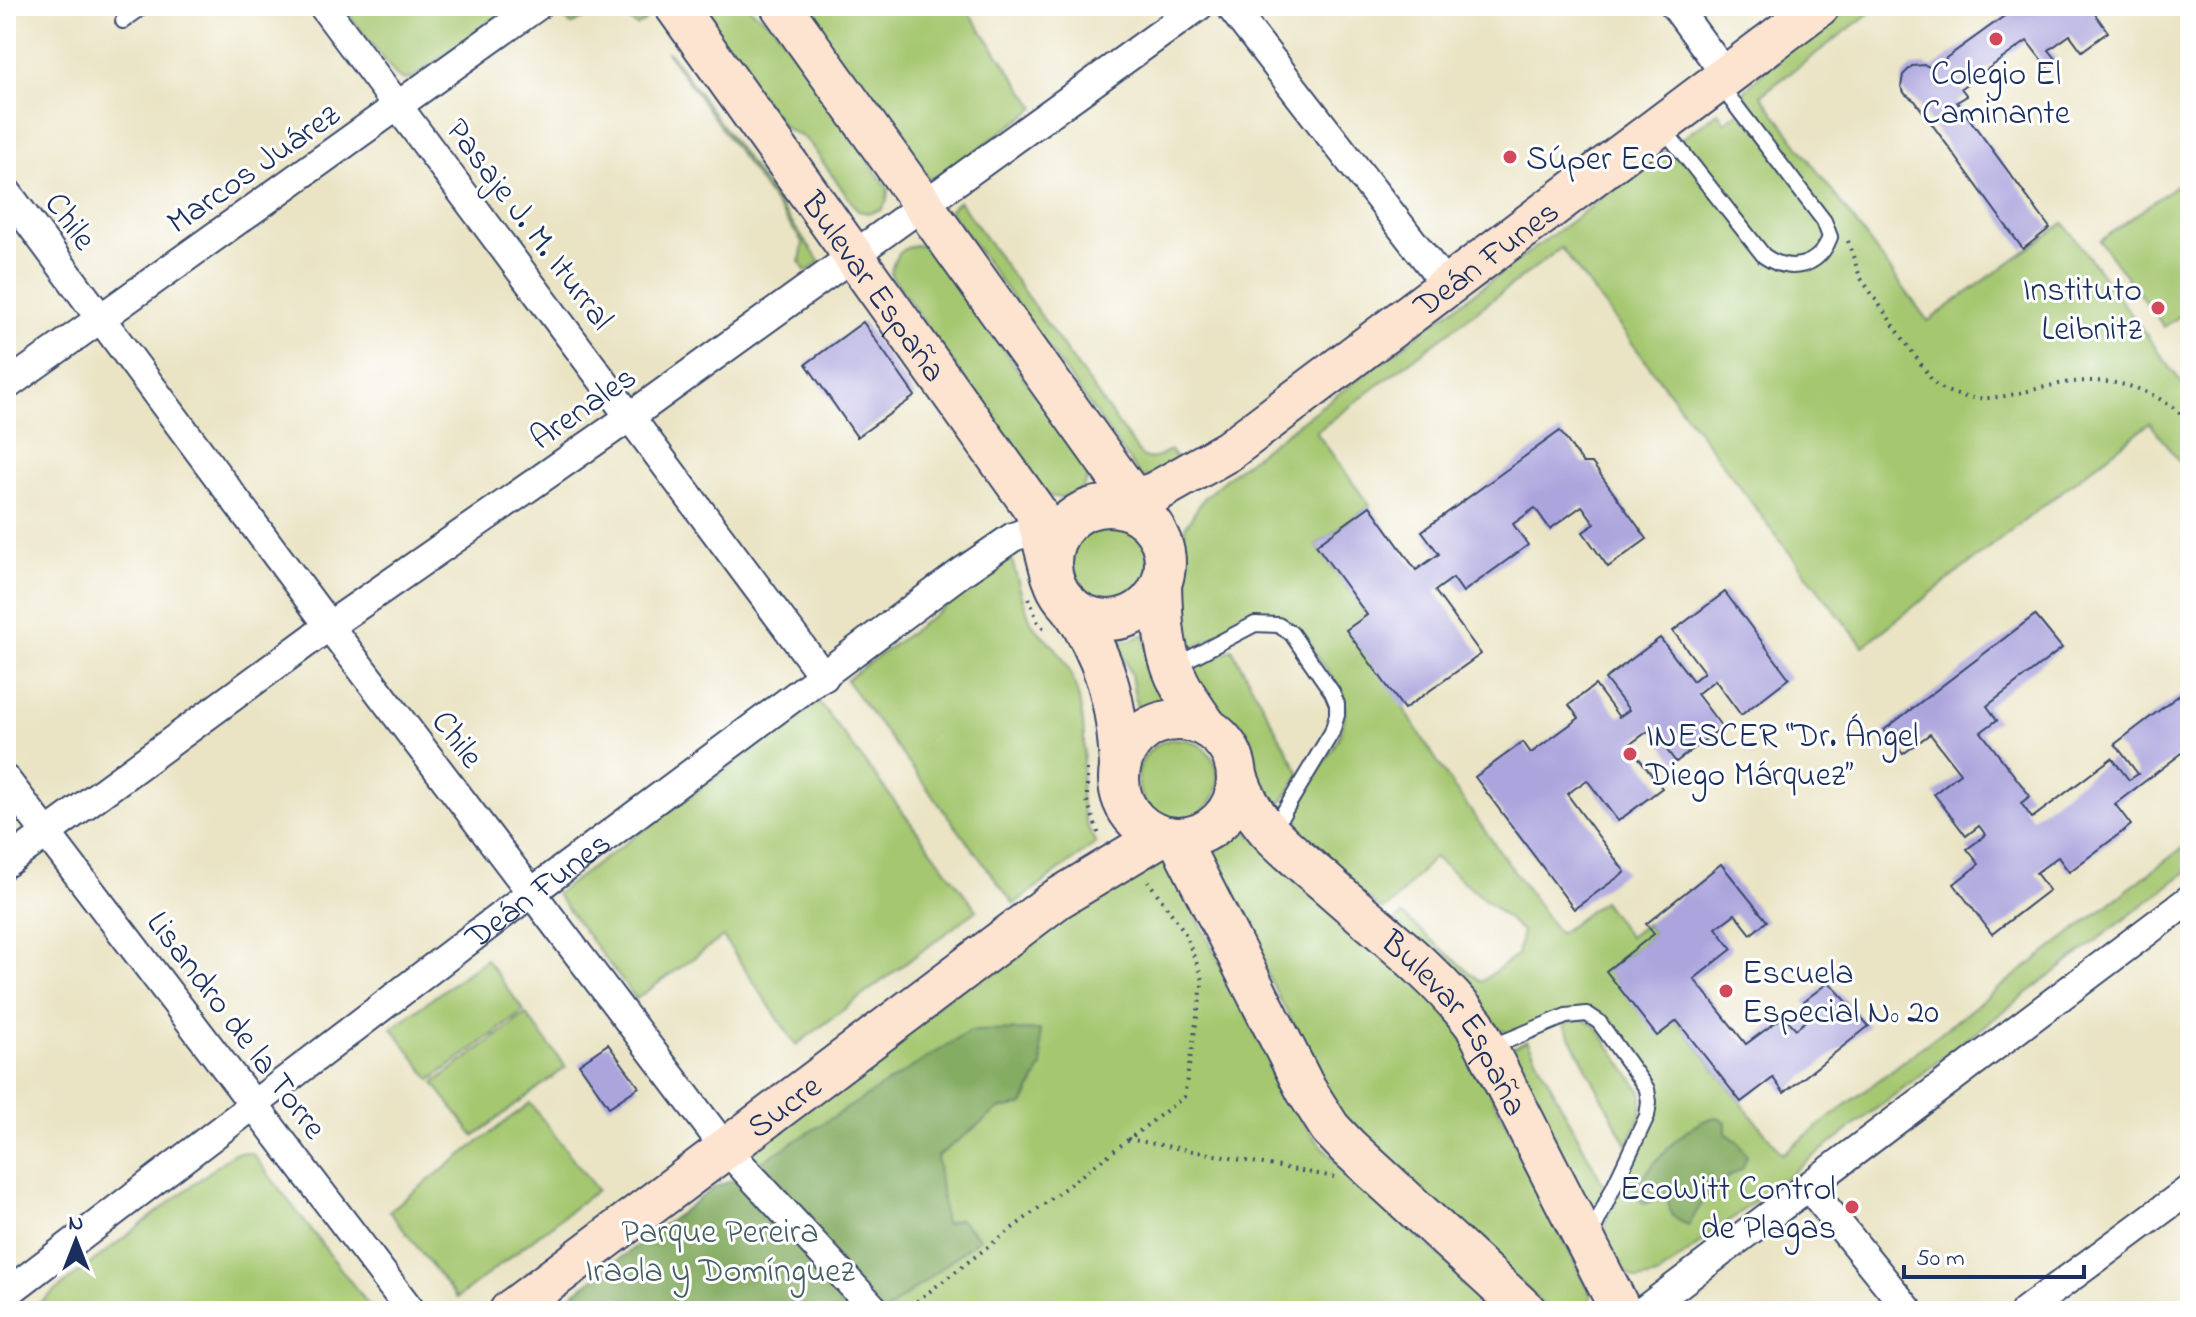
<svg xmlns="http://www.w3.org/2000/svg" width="2196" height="1317" viewBox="0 0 2196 1317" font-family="'Indie Flower',sans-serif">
<rect width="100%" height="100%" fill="#fff"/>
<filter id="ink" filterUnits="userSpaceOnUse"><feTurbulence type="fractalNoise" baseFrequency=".0125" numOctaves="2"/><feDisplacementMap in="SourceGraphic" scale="16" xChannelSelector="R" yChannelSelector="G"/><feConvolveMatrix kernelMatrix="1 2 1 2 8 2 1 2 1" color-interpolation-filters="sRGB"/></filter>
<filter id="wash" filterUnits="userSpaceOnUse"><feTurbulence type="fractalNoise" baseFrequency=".006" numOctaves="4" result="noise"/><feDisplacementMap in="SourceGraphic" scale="32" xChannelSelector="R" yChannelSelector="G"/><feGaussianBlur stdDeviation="1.8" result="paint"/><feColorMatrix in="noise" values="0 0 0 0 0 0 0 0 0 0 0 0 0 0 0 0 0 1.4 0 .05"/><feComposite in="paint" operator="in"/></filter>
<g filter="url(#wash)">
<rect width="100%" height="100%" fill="#eae4c4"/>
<!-- green -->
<g fill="#a5c770" stroke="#607b67" stroke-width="2">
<path d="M342 6H511L412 78 404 80 396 75Z"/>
<path d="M560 6H635L645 21 637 26C617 9 592 12 571 25L561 13Z"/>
<path d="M694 6H746L773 25 888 189 887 201 881 210 869 213 858 211 810 144 804 138 785 128Z"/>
<path d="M800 6H964L1036 108 941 175 930 180Z"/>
<path d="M1835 6H1879L1761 95 1928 321 2064 223 2190 394V476L2150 423 1863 646 1781 542 1561 248 1316 432 1370 506 1316 545 1367 615 1404 709 1453 786 1559 934 1603 901 1629 937 1646 924 1654 934 1607 971 1677 1021 1782 1154 2190 842V869L1657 1276 1638 1280C1618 1272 1601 1241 1606 1220L1656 1111V1093L1653 1085 1598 1014 1509 1033 1498 1028 1395 922 1402 915 1481 982 1517 955 1522 931 1434 857 1393 903 1382 910C1363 893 1312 855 1302 834 1282 789 1352 752 1344 705 1339 679 1307 644 1291 623 1257 599 1217 641 1184 650L1177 594 1185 527 1205 497 1236 470 1718 112 1725 122 1750 102 1743 93 1798 33Z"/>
<path d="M666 51 673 57 820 262 806 272 800 262 803 243Z"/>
<path d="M2190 175V309L2164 327 2100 241Z"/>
<path d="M959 201 1139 453C1150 464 1160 456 1170 450L1178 461 1153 476 1141 477 949 210Z"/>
<path d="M915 245 929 246 1089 469C1088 492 1066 502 1046 495L891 275C892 260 900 249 915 245Z"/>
<circle cx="1110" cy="563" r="39"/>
<path d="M1011 558C1018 579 1022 603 1032 623 1038 633 1049 640 1057 650 1073 670 1080 699 1083 724 1089 769 1068 797 1096 843L1014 904 846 680Z"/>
<path d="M1144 634 1151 669 1168 704 1145 708 1138 714 1131 674 1117 642 1134 639Z"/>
<path d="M1232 649 1300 774 1282 802 1278 803 1268 799 1250 768 1237 732 1215 714 1187 671Z"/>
<path d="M819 702 977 910 796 1045 723 937 636 999 556 894Z"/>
<circle cx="1178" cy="779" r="40"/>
<path d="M1242 827 1453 1017 1591 1295 1589 1304 1585 1311H1551L1547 1308 1341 1117 1205 854Z"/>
<path d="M1161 857 1167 858 1287 1096 1314 1137 1349 1176 1502 1311H886L743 1153 1063 910Z"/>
<path d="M486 959 524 1011 431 1080 392 1028Z"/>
<path d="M526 1014 566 1067 474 1136 434 1083Z"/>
<path d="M1582 1019 1595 1025 1642 1093 1641 1115 1627 1145 1563 1023Z"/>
<path d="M1527 1040 1605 1188 1597 1205 1591 1210 1510 1050Z"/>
<path d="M530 1103 597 1190 457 1298 389 1211Z"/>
<path d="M234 1153H252L373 1311H29Z"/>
</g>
<!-- forest -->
<g fill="#84ac62" stroke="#506e60" stroke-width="2">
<path d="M1040 1030 1042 1066 1023 1105 999 1109 937 1157 945 1224 959 1219 980 1238 886 1311H550L715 1187 733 1180 970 1031Z"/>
<path d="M1717 1117 1726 1123V1133L1737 1141 1747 1156 1742 1169C1712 1185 1705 1196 1689 1225 1672 1220 1668 1211 1668 1195L1644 1204 1638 1198 1636 1186C1655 1162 1685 1122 1717 1117Z"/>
</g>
<g id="blocks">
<!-- building -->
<g fill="#aca5dd">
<path d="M2001 6H2089L2108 32 2082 51 2070 35 2049 50 2057 60 2047 67 2027 41 1961 88 1967 96 1957 102 2050 228 2023 249 1915 101 1905 94 1901 87 1903 75 1912 66 1925 65 1932 68 2007 14Z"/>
<path d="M863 322 915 396 857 437 806 364Z"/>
<path d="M1560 431 1583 463H1592L1647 539 1608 567 1583 532 1595 524 1582 506 1550 529 1535 508 1513 524 1528 545 1463 592 1453 578 1435 591 1481 654 1404 709 1346 630 1367 615 1316 545 1370 506 1416 570 1439 554 1422 531Z"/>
<path d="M1725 592 1789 678 1741 715 1715 680 1697 694 1722 727 1676 762 1651 729 1629 745 1662 788 1618 821 1587 780 1567 794 1625 872 1574 909 1475 777 1523 742 1531 753 1579 718 1569 705 1595 685 1619 717 1629 710 1605 679 1660 638 1693 681 1704 672 1673 631Z"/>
<path d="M2035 615 2062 648 1987 706 1997 720 1981 732 2030 796 2021 803 2032 818 2112 758 2129 780 2138 774 2115 744 2190 687V747L2115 804 2131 825 2069 872 2058 857 2036 873 2049 890 1992 934 1954 884 1979 864 1967 849 1986 835 1979 826 1966 836 1934 794 1960 773 1930 734 1903 754 1884 730Z"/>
<path d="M1721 864 1767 921 1751 934 1735 914 1716 928 1732 949 1694 979 1746 1044 1784 1016 1796 1029 1814 1015 1804 1001 1829 982 1869 1026 1784 1093 1773 1078 1741 1102 1677 1021 1657 1036 1606 971 1654 934 1646 924Z"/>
<path d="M608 1044 639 1087 609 1107 579 1064Z"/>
</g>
</g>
</g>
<g filter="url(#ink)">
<use href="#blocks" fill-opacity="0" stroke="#3a4a6d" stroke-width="2"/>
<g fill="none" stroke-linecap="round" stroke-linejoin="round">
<!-- service casing -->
<g stroke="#3a4a6d" stroke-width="18">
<g id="service">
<path d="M123 21 144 6"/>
<path d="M1663 128 1764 256C1790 274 1819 267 1830 237L1824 221 1719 84"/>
<path d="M1173 667 1255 624 1278 625 1291 633 1332 692 1337 704V715L1332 732 1273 830"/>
<path d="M1489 1048 1566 1016 1587 1014 1599 1022 1647 1089 1649 1102 1647 1116 1590 1237"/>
</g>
</g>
<!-- minor casing -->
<g stroke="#3a4a6d" stroke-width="32">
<g id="minor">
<path d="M323 6 824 677"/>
<path d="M1230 6 1447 286"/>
<path d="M1675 6 1726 75"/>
<path d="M6 191 329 626 726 1149 876 1311"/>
<path d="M6 386 537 6"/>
<path d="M6 780 411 1311"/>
<path d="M6 863 329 626 631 416 1199 6"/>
<path d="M1809 1187 1909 1311"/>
<path id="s1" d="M6 1294 532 892 959 574 1013 537 1086 510"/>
<path d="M1643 1311 2190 899"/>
<path d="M2025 1311 2190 1189"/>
</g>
</g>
<!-- secondary casing -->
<g stroke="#3a4a6d" stroke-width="44">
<g id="secondary">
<path id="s2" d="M675 6 1035 510 1052 576"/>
<path d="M781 6 1155 529"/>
<circle cx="1108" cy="563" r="57"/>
<path id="s3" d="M1109 506 1154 493 1228 451 1819 6"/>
<path d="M1161 585C1163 652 1167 673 1208 728"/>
<path d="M1069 604C1106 658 1117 702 1120 766"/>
<circle cx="1178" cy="779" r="59"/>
<path id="s4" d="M1237 776C1254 827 1286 848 1325 882 1376 928 1434 971 1475 1025L1621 1311"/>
<path d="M1178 838 1306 1090 1330 1128 1348 1147 1526 1311"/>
<path id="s5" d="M510 1311 1057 899 1161 836"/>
</g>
</g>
<!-- path -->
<g stroke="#3a4a6d" stroke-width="4" stroke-dasharray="2 6" stroke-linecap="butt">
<path d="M1848 241 1860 277 1934 383C1973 412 2016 392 2059 384 2108 375 2155 386 2190 423"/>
<path d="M1029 598 1038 623 1047 632"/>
<path d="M1087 769V801L1100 838"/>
<path d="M1128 1139 1334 1177"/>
<path d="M904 1311 1184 1097 1203 980 1184 931 1148 881"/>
</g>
<!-- service -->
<use href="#service" stroke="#fff" stroke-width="14"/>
<!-- minor -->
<use href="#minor" stroke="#fff" stroke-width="28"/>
<!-- secondary -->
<use href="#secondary" stroke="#fde4d1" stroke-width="40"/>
</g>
</g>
<!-- markers -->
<g fill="#d1495b" stroke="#fff" stroke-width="3">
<circle cx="1996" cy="39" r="8"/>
<circle cx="1510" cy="157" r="8"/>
<circle cx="2158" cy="308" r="8"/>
<circle cx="1630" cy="754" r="8"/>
<circle cx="1726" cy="991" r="8"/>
<circle cx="1852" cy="1207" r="8"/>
</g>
<g text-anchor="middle" stroke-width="6" stroke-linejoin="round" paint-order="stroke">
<!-- poi labels -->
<g font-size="34" fill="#1b2f5e" stroke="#fff" text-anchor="start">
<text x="1996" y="84" text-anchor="middle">Colegio El<tspan x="1996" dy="39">Caminante</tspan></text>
<text x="1526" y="169">Súper Eco</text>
<text x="2142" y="300" text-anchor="end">Instituto<tspan x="2142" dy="39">Leibnitz</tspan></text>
<text x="1646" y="746">INESCER “Dr. Ángel<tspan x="1646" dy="39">Diego Márquez”</tspan></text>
<text x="1742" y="983">Escuela<tspan x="1742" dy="39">Especial Nº 20</tspan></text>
<text x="1836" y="1199" text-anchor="end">EcoWitt Control<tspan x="1836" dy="39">de Plagas</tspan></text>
</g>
<!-- street labels -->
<g font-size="34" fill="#1b2f5e" stroke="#fff">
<text transform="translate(252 167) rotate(-35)" y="12">Marcos Juárez</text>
<text transform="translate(72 220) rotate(54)" y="12">Chile</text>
<text transform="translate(531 223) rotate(53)" y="12">Pasaje J. M. Iturral</text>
<text dy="12" stroke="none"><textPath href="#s3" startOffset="454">Deán Funes</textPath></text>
<text dy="12" stroke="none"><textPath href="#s2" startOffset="344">Bulevar España</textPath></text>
<text transform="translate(582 406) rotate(-35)" y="12">Arenales</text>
<text transform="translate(459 738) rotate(53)" y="12">Chile</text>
<text dy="12" stroke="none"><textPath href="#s1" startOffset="668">Deán Funes</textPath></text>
<text transform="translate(238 1024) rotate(53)" y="12">Lisandro de la Torre</text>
<text dy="12" stroke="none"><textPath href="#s4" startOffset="334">Bulevar España</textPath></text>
<text dy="12" stroke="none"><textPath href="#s5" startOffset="342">Sucre</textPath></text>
</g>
<!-- park labels -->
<g font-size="34" fill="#445d63" stroke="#fff">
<text x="720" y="1242">Parque Pereira<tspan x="720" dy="39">Iraola y Domínguez</tspan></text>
</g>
</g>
<!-- margin -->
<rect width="2196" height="1317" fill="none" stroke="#fff" stroke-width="32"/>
<!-- north arrow -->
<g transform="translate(76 1241)" stroke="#ffffff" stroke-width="6" paint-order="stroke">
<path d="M0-6L14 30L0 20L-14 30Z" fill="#1b2f5e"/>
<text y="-12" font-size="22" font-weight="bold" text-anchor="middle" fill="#1b2f5e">N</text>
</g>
<!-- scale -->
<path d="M1904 1265v12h180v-12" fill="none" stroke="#1b2f5e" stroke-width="4"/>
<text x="1916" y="1265" font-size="24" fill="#1b2f5e" stroke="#ffffff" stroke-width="6" paint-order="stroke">50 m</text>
</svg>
